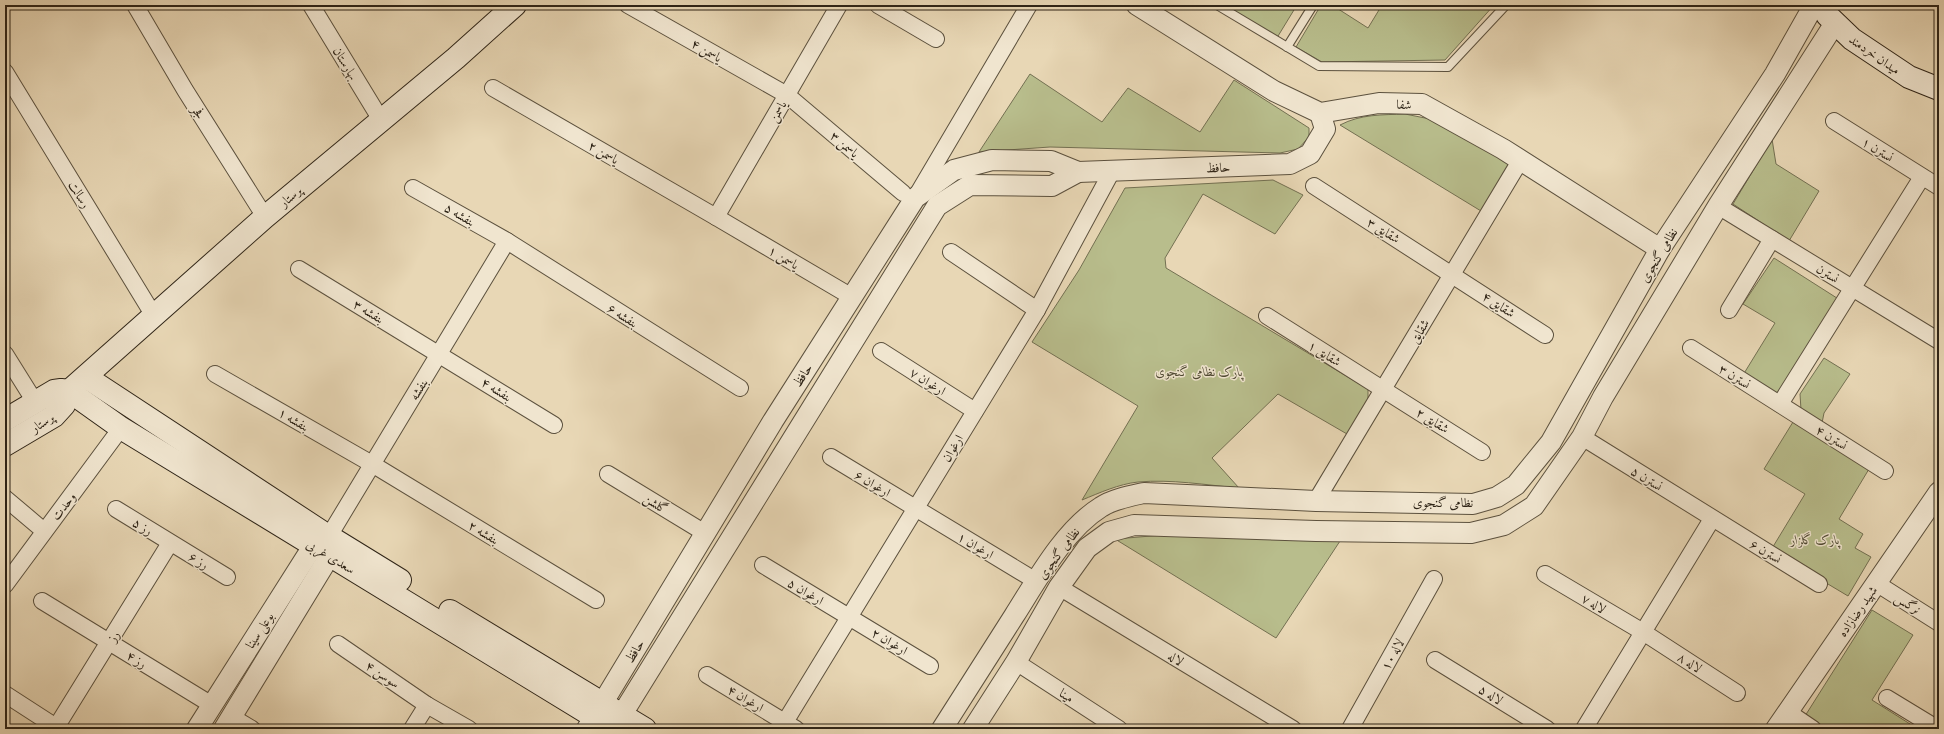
<svg xmlns="http://www.w3.org/2000/svg" width="1944" height="734" viewBox="0 0 1944 734" font-family="'IM FELL Double Pica',Amiri,serif">
<rect width="100%" height="100%" fill="#e8d7b5"/>
<filter id="stains"><feTurbulence type="fractalNoise" baseFrequency=".005" numOctaves="4"/><feColorMatrix values="0 0 0 0 .2 0 0 0 0 .09 0 0 0 0 .02 0 0 0 .5 -.17"/></filter>
<radialGradient id="worn" r=".72"><stop offset=".6" stop-color="#630" stop-opacity="0"/><stop offset="1" stop-color="#630" stop-opacity=".3"/></radialGradient>
<!-- green -->
<g fill="#b8bd8c" stroke="#737052">
<path d="M1234 5H1297L1275 41 1229 12Z"/>
<path d="M1321 5H1332L1368 28 1382 5H1494L1445 60 1322 62 1296 47Z"/>
<path d="M1030 74 1102 122 1128 88 1200 132 1234 80 1309 128V137L1298 149 1280 153 1050 147 979 152Z"/>
<path d="M1405 114 1430 119 1511 164 1481 211 1340 125C1361 114 1382 115 1405 114Z"/>
<path d="M1772 139 1776 164 1819 191 1789 241 1733 204Z"/>
<path d="M1273 180 1303 195 1275 234 1203 194 1165 258 1166 268 1368 389V401L1347 434 1278 394 1212 458 1239 488C1206 485 1171 479 1138 482 1119 484 1099 493 1082 500L1138 406 1032 342 1079 270 1125 188Z"/>
<path d="M1774 258 1840 300 1779 397 1743 375 1775 323 1743 304Z"/>
<path d="M1824 358 1850 374 1824 413 1822 423 1801 410 1800 394Z"/>
<path d="M1793 422 1869 469 1839 519 1863 534 1855 548 1871 557 1848 596 1771 550 1805 494 1764 469Z"/>
<path d="M1163 535 1342 538 1276 638 1115 539Z"/>
<path d="M1872 610 1913 635 1872 700 1918 729H1825L1805 716Z"/>
</g>
<g fill="none" stroke-linecap="round" stroke-linejoin="round">
<!-- service casing -->
<g stroke="#5c513e" stroke-width="10">
<g id="service">
<path d="M1217 5 1319 66 1448 67 1506 5"/>
<path d="M1287 47 1312 7"/>
</g>
</g>
<!-- minor casing -->
<g stroke="#5c513e" stroke-width="18">
<g id="minor">
<path d="M135 5 185 90 265 217"/>
<path d="M311 5 381 120"/>
<path d="M628 5 787 95 903 193"/>
<path d="M878 5 936 39"/>
<path d="M5 72 154 316"/>
<path d="M493 88 716 217 852 297"/>
<path d="M1834 121 1939 187"/>
<path d="M1314 186 1545 335"/>
<path d="M413 188 507 241 740 388"/>
<path d="M917 195 1029 5"/>
<path d="M1718 206 1939 341"/>
<path d="M716 217 839 5"/>
<path d="M951 252 1037 310"/>
<path d="M299 269 554 425"/>
<path d="M1729 310 1772 239"/>
<path d="M1267 316 1482 452"/>
<path d="M1691 348 1885 471"/>
<path d="M881 351 975 411"/>
<path d="M5 354 35 402"/>
<path d="M215 374 372 464 596 600"/>
<path d="M1780 404 1922 177"/>
<path d="M1582 437 1819 584"/>
<path d="M831 457 1036 581"/>
<path d="M608 474 705 533"/>
<path d="M5 498 44 531"/>
<path d="M1316 501 1520 161"/>
<path d="M116 509 227 577"/>
<path d="M329 536 507 241"/>
<path d="M763 565 930 666"/>
<path d="M1545 574 1643 632 1737 693"/>
<path d="M1876 583 1939 623"/>
<path d="M5 585 121 428"/>
<path d="M1059 587 1293 729"/>
<path d="M42 601 212 705"/>
<path d="M338 644 427 705 469 729"/>
<path d="M1435 660 1547 729"/>
<path d="M1016 662 1119 729"/>
<path d="M707 675 796 729"/>
<path d="M5 694 56 727"/>
<path d="M1887 698 1938 729"/>
<path d="M1788 712 1813 729"/>
<path d="M232 717 252 729"/>
<path d="M785 722 1037 310 1112 171"/>
<path d="M55 729 170 543"/>
<path d="M412 729 427 705"/>
<path d="M1350 729 1434 579"/>
<path d="M1584 729 1712 519"/>
</g>
</g>
<!-- tertiary casing -->
<g stroke="#5c513e" stroke-width="22">
<g id="tertiary">
<path d="M1137 5 1274 91 1320 113 1379 103 1422 104 1503 149 1660 249"/>
<path d="M197 729 322 532"/>
<path d="M224 729 338 542"/>
<path d="M587 729 773 421 915 198 954 170 992 160 1051 161 1078 172 1290 164 1310 154 1325 129 1320 113"/>
<path d="M613 729 937 206 970 185 1052 186 1078 172"/>
<path d="M942 729C966 691 990 654 1014 616 1037 580 1064 530 1101 507 1113 499 1130 496 1144 493L1316 501 1473 504 1497 497 1516 485 1551 442 1660 249 1775 74 1814 5"/>
<path d="M973 729 1016 662 1059 587 1087 548 1109 532 1134 525 1316 531 1471 533 1504 525 1534 506 1582 437 1603 397 1718 206 1835 23"/>
<path d="M1776 729 1939 492"/>
</g>
</g>
<!-- secondary casing -->
<g stroke="#2e2417" stroke-width="24">
<g id="secondary">
<path d="M1823 5 1827 15 1852 39 1909 77 1939 89"/>
<path d="M86 377 322 532 400 580"/>
<path d="M5 420 54 391 61 390 69 391 121 428 614 729"/>
<path d="M5 445 54 416 64 405 69 391 265 217 456 58 515 5"/>
<path d="M450 611 645 729"/>
</g>
</g>
<!-- service -->
<use href="#service" stroke="#f0e5cf" stroke-width="8"/>
<!-- minor -->
<use href="#minor" stroke="#f0e5cf" stroke-width="16"/>
<!-- tertiary -->
<use href="#tertiary" stroke="#f0e5cf" stroke-width="20"/>
<!-- secondary -->
<use href="#secondary" stroke="#f0e5cf" stroke-width="22"/>
</g>
<g text-anchor="middle" stroke-width="3" stroke-linejoin="round" paint-order="stroke">
<!-- street labels -->
<g font-size="13" fill="#2e2417" stroke="#f0e5cf">
<text transform="translate(707 50) rotate(30)" y="5">یاسمن ۴</text>
<text transform="translate(1875 54) rotate(35)" y="5">میدان خردمند</text>
<text transform="translate(346 63) rotate(59)" y="5">بهارستان</text>
<text transform="translate(1404 104) rotate(2)" y="5">شفا</text>
<text transform="translate(777 111) rotate(-60)" y="5">یاسمن</text>
<text transform="translate(199 112) rotate(58)" y="5">فجر</text>
<text transform="translate(845 144) rotate(40)" y="5">یاسمن ۳</text>
<text transform="translate(1878 149) rotate(32)" y="5">نسترن ۱</text>
<text transform="translate(604 152) rotate(30)" y="5">یاسمن ۲</text>
<text transform="translate(1218 167) rotate(-2)" y="5">حافظ</text>
<text transform="translate(80 194) rotate(58)" y="5">رسالت</text>
<text transform="translate(290 196) rotate(-40)" y="5">پرستار</text>
<text transform="translate(460 214) rotate(30)" y="5">بنفشه ۵</text>
<text transform="translate(1384 230) rotate(32)" y="5">شقایق ۳</text>
<text transform="translate(1658 255) rotate(-59)" y="5">نظامی گنجوی</text>
<text transform="translate(784 257) rotate(31)" y="5">یاسمن ۱</text>
<text transform="translate(1828 273) rotate(32)" y="5">نسترن</text>
<text transform="translate(1499 304) rotate(33)" y="5">شقایق ۴</text>
<text transform="translate(369 311) rotate(31)" y="5">بنفشه ۳</text>
<text transform="translate(623 315) rotate(32)" y="5">بنفشه ۶</text>
<text transform="translate(1419 331) rotate(-59)" y="5">شقایق</text>
<text transform="translate(1325 353) rotate(32)" y="5">شقایق ۱</text>
<text transform="translate(802 375) rotate(-57)" y="5">حافظ</text>
<text transform="translate(1735 376) rotate(32)" y="5">نسترن ۳</text>
<text transform="translate(928 381) rotate(32)" y="5">ارغوان ۷</text>
<text transform="translate(418 389) rotate(-59)" y="5">بنفشه</text>
<text transform="translate(497 389) rotate(32)" y="5">بنفشه ۴</text>
<text transform="translate(294 419) rotate(30)" y="5">بنفشه ۱</text>
<text transform="translate(1433 420) rotate(32)" y="5">شقایق ۲</text>
<text transform="translate(42 422) rotate(-33)" y="5">پرستار</text>
<text transform="translate(1832 437) rotate(32)" y="5">نسترن ۴</text>
<text transform="translate(952 448) rotate(-59)" y="5">ارغوان</text>
<text transform="translate(1647 478) rotate(32)" y="5">نسترن ۵</text>
<text transform="translate(873 483) rotate(31)" y="5">ارغوان ۶</text>
<text x="1443" y="507">نظامی گنجوی</text>
<text transform="translate(656 503) rotate(32)" y="5">گلشن</text>
<text transform="translate(63 506) rotate(-53)" y="5">وحدت</text>
<text transform="translate(143 526) rotate(32)" y="5">رز ۵</text>
<text transform="translate(484 532) rotate(31)" y="5">بنفشه ۲</text>
<text transform="translate(976 545) rotate(31)" y="5">ارغوان ۱</text>
<text transform="translate(1766 551) rotate(31)" y="5">نسترن ۶</text>
<text transform="translate(1058 553) rotate(-53)" y="5">نظامی گنجوی</text>
<text transform="translate(331 556) rotate(31)" y="5">سعدی غربی</text>
<text transform="translate(199 560) rotate(31)" y="5">رز ۶</text>
<text transform="translate(806 591) rotate(31)" y="5">ارغوان ۵</text>
<text transform="translate(1594 603) rotate(31)" y="5">لاله ۷</text>
<text transform="translate(1908 603) rotate(32)" y="5">نرگس</text>
<text transform="translate(1857 611) rotate(-55)" y="5">شهید رضازاده</text>
<text transform="translate(259 630) rotate(-57)" y="5">بوعلی سینا</text>
<text transform="translate(113 636) rotate(-58)" y="5">رز</text>
<text transform="translate(890 641) rotate(31)" y="5">ارغوان ۲</text>
<text transform="translate(634 651) rotate(-59)" y="5">حافظ</text>
<text transform="translate(1392 654) rotate(-61)" y="5">لاله ۱۰</text>
<text transform="translate(1176 658) rotate(31)" y="5">لاله</text>
<text transform="translate(137 659) rotate(32)" y="5">رز ۴</text>
<text transform="translate(1690 662) rotate(32)" y="5">لاله ۸</text>
<text transform="translate(383 674) rotate(34)" y="5">سوسن ۴</text>
<text transform="translate(1491 694) rotate(32)" y="5">لاله ۵</text>
<text transform="translate(1067 695) rotate(33)" y="5">مینا</text>
<text transform="translate(746 698) rotate(31)" y="5">ارغوان ۴</text>
</g>
<!-- park labels -->
<g font-size="13" font-style="italic" fill="#504a34" stroke="#f0e5cf">
<text x="1199" y="376">پارک نظامی گنجوی</text>
<text x="1815" y="544">پارک گلزار</text>
</g>
</g>
<!-- margin -->
<rect width="1944" height="734" fill="none" stroke="#e8d7b5" stroke-width="20"/>
<rect x="6" y="6" width="1932" height="722" fill="none" stroke="#2e2417" stroke-width="2"/>
<rect x="10" y="10" width="1924" height="714" fill="none" stroke="#2e2417"/>
<rect width="100%" height="100%" filter="url(#stains)"/>
<rect width="100%" height="100%" fill="url(#worn)"/>
</svg>
